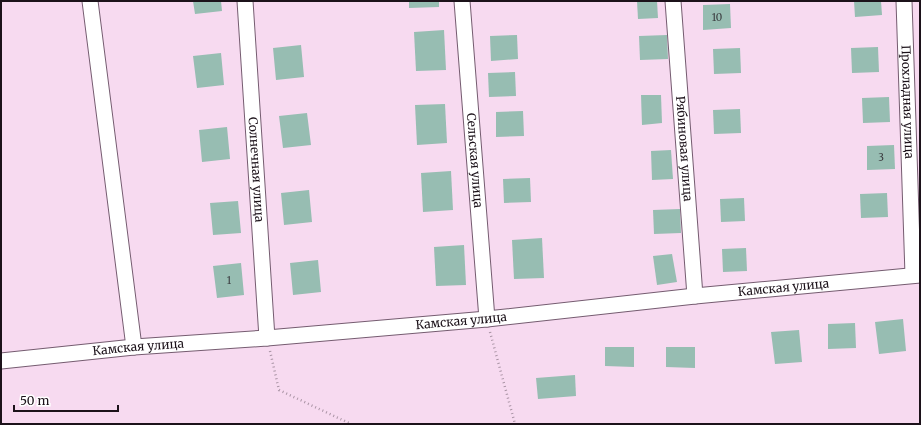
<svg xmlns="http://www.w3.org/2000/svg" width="921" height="425" viewBox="0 0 921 425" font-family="Merriweather,serif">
<rect width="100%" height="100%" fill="#f7daf0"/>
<!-- building -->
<g fill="#97bdb2">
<path d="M193 1H221L222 11 195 14Z"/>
<path d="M409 1H439V7L409 8Z"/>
<path d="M637 1H657L658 18 638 19Z"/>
<path d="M854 1H881L882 15 855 17Z"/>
<path d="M730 4 731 28 703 30V5Z"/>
<path d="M444 30 446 70 416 71 414 32Z"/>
<path d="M517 35 518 59 491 61 490 36Z"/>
<path d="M667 35 668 59 640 60 639 36Z"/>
<path d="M301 45 304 77 276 80 273 48Z"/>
<path d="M878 47 879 72 852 73 851 48Z"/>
<path d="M740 48 741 73 714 74 713 49Z"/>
<path d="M221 53 224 85 197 88 193 56Z"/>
<path d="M515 72 516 96 489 97 488 73Z"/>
<path d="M641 95H661L662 123 642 125Z"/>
<path d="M889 97 890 122 863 123 862 98Z"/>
<path d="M445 104 447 143 417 145 415 105Z"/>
<path d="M740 109 741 133 714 134 713 110Z"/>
<path d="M523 111 524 136 496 137V112Z"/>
<path d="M307 113 311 145 283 148 279 116Z"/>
<path d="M227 127 230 159 202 162 199 130Z"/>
<path d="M894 145 895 169 867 170V146Z"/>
<path d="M671 150 673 179 652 180 651 151Z"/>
<path d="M451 171 453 210 423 212 421 173Z"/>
<path d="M530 178 531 202 504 203 503 179Z"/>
<path d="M309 190 312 222 284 225 281 193Z"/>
<path d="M887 193 888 217 861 218 860 194Z"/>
<path d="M744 198 745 221 721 222 720 199Z"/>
<path d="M238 201 241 233 213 235 210 203Z"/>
<path d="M680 209 681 233 654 234 653 210Z"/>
<path d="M542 238 544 278 514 279 512 240Z"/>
<path d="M464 245 466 285 436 286 434 247Z"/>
<path d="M746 248 747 271 723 272 722 249Z"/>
<path d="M672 254 677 282 657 285 653 256Z"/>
<path d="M318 260 321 292 293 295 290 263Z"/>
<path d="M241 263 244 295 217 298 213 266Z"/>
<path d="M903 319 906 351 879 354 875 322Z"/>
<path d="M855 323 856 348 828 349V324Z"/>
<path d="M799 330 802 362 775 364 771 332Z"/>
<path d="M605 347H634V367L605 366Z"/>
<path d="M666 347H695V368L666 367Z"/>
<path d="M575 375 576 396 538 399 536 378Z"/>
</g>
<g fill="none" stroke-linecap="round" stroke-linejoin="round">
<!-- minor casing -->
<g stroke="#755c70" stroke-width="17">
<g id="minor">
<path d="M90 1 134 347"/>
<path id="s1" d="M245 1 267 338"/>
<path id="s2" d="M462 1 487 319"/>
<path id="s3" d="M673 1 695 296"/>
<path id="s4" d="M904 1 913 275"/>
<path id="s5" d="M1 361 134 347 267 338 487 319 695 296 920 275"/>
</g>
</g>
<!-- path -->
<g stroke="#ab95a6" stroke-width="2.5" stroke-dasharray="1 3" stroke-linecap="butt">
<path d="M490 332 515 424"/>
<path d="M270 351 279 390 351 424"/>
</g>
<!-- minor -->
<use href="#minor" stroke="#fff" stroke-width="15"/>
</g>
<g text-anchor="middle" stroke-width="4" stroke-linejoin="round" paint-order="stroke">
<!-- number labels -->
<g font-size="10" fill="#3b3d40">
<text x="717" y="21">10</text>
<text x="881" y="161">3</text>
<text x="229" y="284">1</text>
</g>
<!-- street labels -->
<g font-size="12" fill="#1c121a" stroke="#fff">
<text dy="4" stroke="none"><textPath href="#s4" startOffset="101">Прохладная улица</textPath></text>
<text dy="4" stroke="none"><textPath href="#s3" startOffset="148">Рябиновая улица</textPath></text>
<text dy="4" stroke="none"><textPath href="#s2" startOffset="160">Сельская улица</textPath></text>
<text dy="4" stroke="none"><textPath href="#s1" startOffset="169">Солнечная улица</textPath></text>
<text dy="4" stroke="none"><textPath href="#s5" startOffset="786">Камская улица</textPath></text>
<text dy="4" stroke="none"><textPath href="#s5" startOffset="462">Камская улица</textPath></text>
<text dy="4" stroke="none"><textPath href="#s5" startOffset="138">Камская улица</textPath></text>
</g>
</g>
<!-- border -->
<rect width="921" height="425" fill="none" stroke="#1c121a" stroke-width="4"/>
<!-- scale -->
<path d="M14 405v6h104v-6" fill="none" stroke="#1c121a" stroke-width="2"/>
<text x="20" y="405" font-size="12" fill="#1c121a" stroke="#ffffff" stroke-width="3" paint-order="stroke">50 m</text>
</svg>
